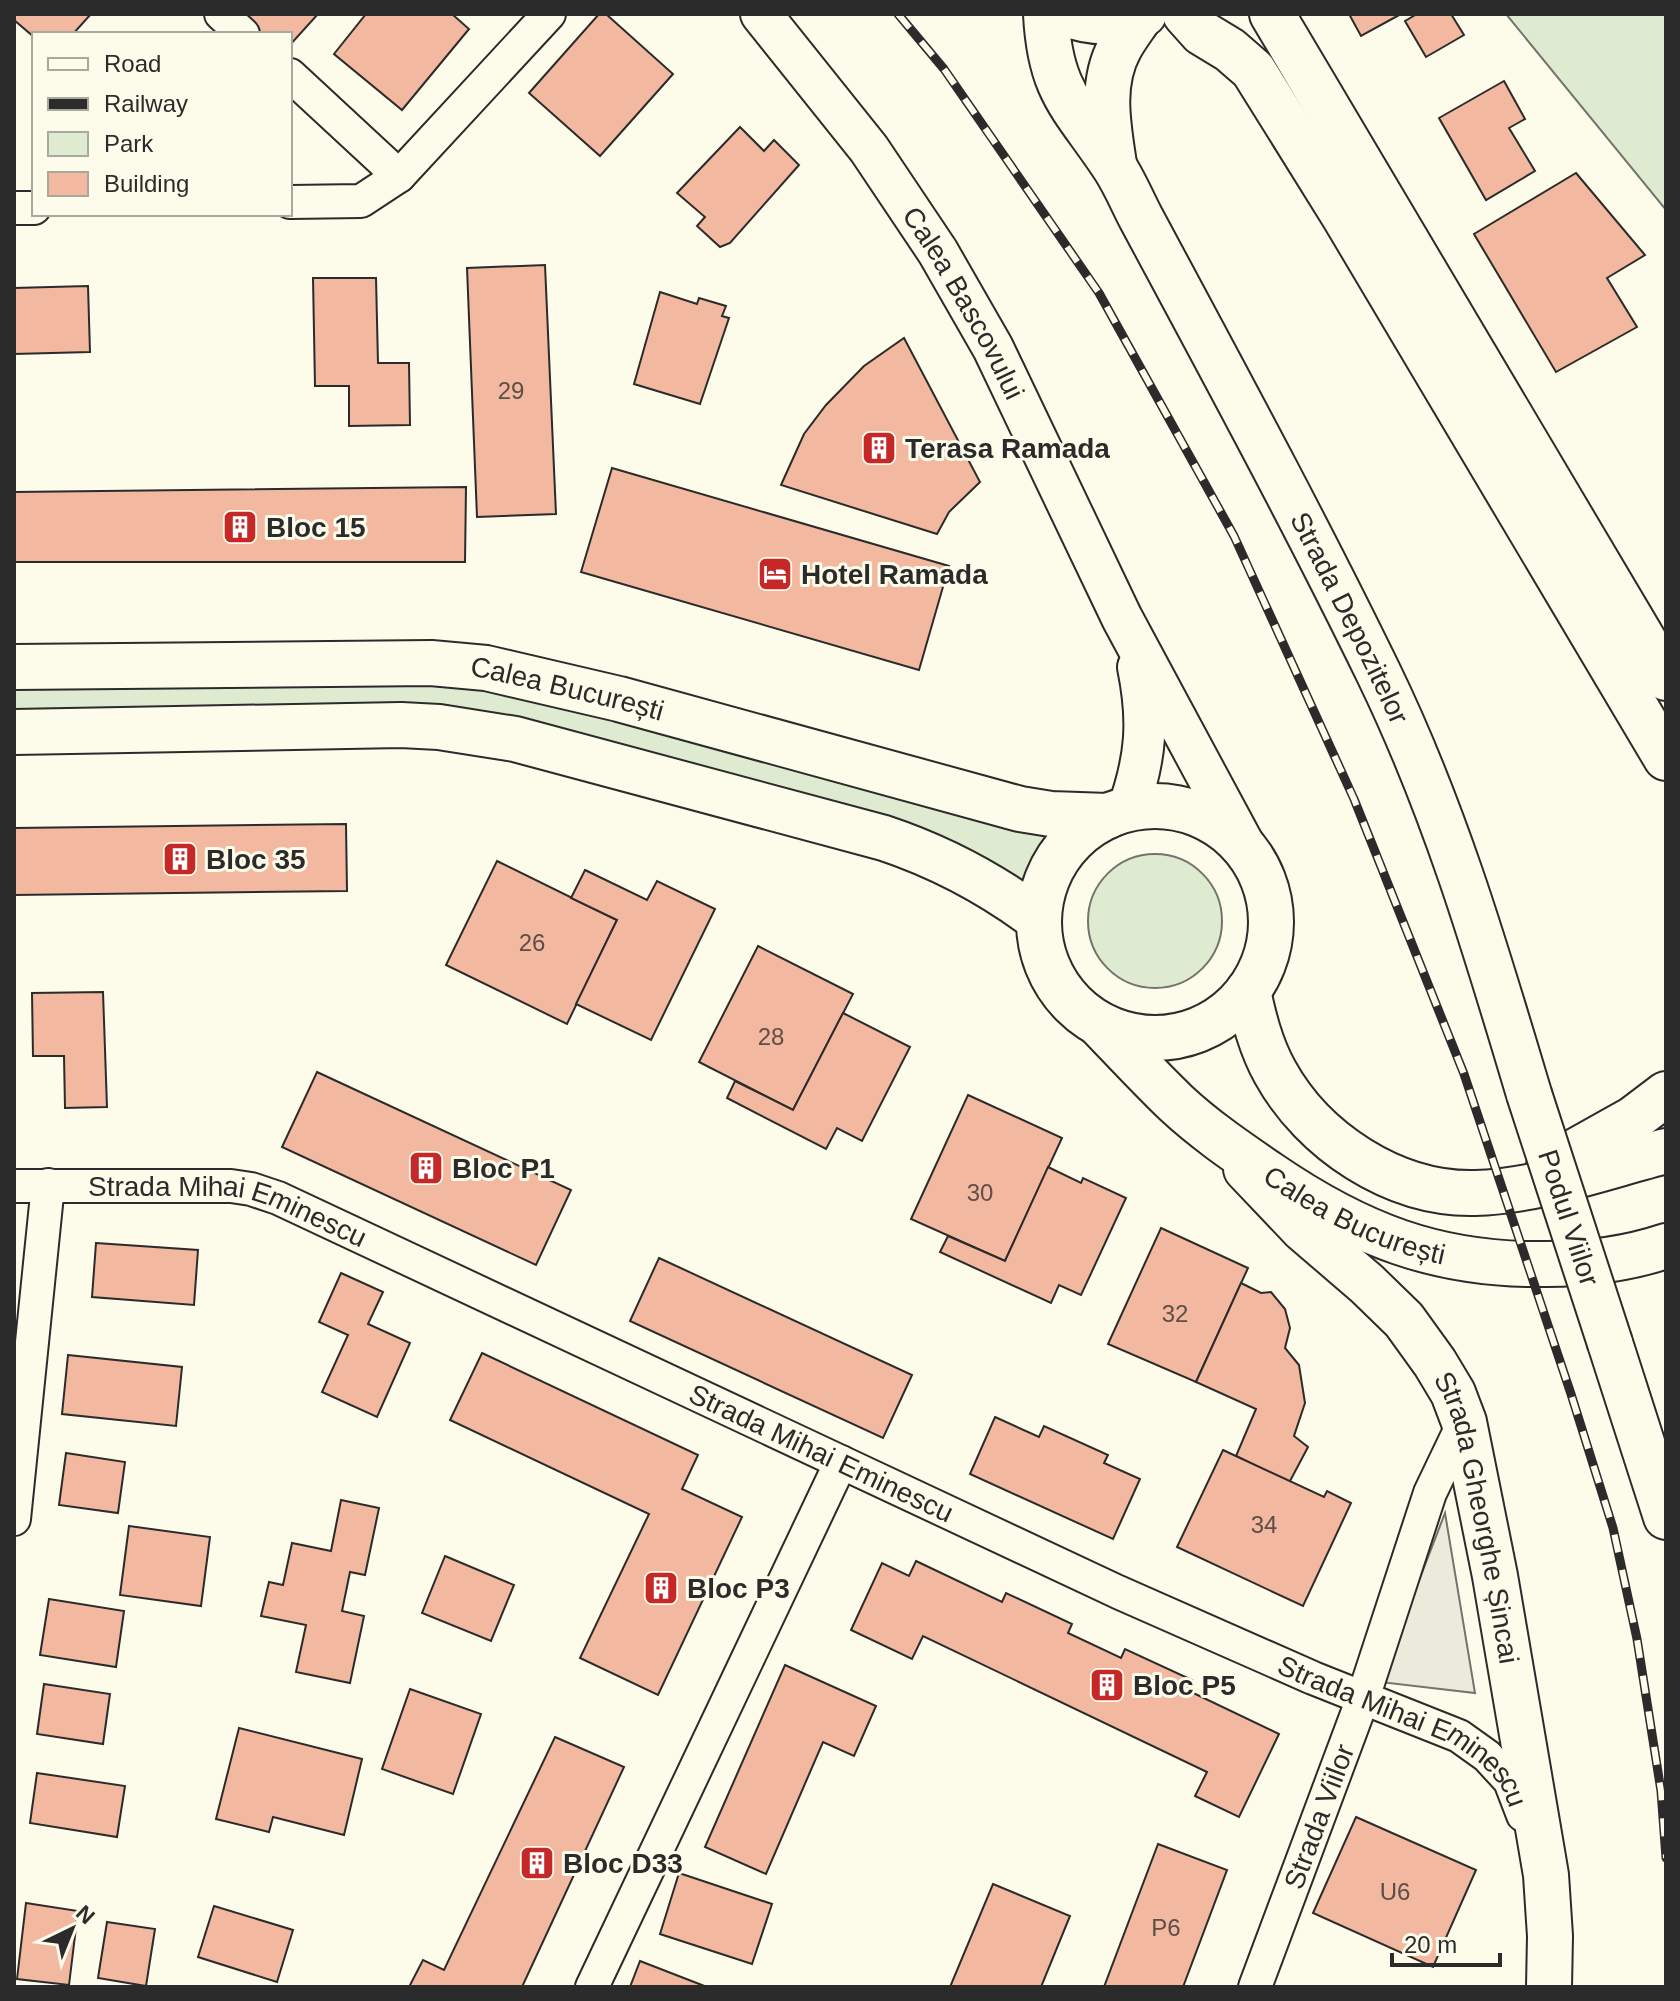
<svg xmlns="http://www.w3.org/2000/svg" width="1680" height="2001" viewBox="0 0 1680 2001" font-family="Arial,sans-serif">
<rect width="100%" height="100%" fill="#fdfbea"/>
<!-- green -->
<g fill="#deebd1" stroke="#74746e" stroke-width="2">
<path d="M1506 14H1666V210Z"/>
<path d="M431 663 1108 816C1072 845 1053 854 1040 900L1003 892 515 739 14 732V667Z"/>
<circle cx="1155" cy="921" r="67"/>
</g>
<!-- parking -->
<path fill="#eceadb" stroke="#74746e" stroke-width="2" d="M1445 1513 1475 1693 1380 1682Z"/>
<!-- building -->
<g fill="#f2b8a0" stroke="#2b2b2b" stroke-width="2">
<path d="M14 14H91L73 34H34V37L14 20Z"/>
<path d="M229 14H318L290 45V34H252Z"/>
<path d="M366 14H452L469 29 402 110 334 54Z"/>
<path d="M599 14H606L673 74 600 156 529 93Z"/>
<path d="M1349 14H1401L1361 36Z"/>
<path d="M1417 14H1451L1464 35 1426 57 1405 21Z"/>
<path d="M1504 81 1525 119 1509 128 1535 171 1486 200 1439 118Z"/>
<path d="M740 127 764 151 774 140 799 165 730 243 720 247 697 226 705 217 677 193Z"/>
<path d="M1576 173 1645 255 1607 278 1637 327 1556 372 1474 234Z"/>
<path d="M545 265 556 514 477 517 467 268Z"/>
<path d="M313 278H376L378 363H409L410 425 349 426V386H315Z"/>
<path d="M88 286 90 352 14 354V288Z"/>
<path d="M660 292 697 304 699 298 726 306 722 316 729 318 700 404 634 384Z"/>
<path d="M904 338 980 482 949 512 937 534 781 485 804 434 826 405 864 366Z"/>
<path d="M612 468 949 566 919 670 581 572Z"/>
<path d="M466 487 465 562H14V492Z"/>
<path d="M346 824 347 891 14 895V828Z"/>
<path d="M497 861 617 920 567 1024 446 965Z"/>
<path d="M585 870 647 900 657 881 715 909 651 1040 576 1004 617 920 571 898Z"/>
<path d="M758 946 853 994 793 1110 699 1062Z"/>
<path d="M103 992 107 1107 65 1108 64 1056H33L32 993Z"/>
<path d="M843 1013 910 1047 862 1141 837 1128 826 1149 727 1098 735 1081 793 1110Z"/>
<path d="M317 1072 571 1190 536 1265 282 1147Z"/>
<path d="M968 1095 1062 1138 1005 1261 911 1219Z"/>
<path d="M1048 1167 1081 1183 1083 1178 1126 1198 1081 1295 1059 1285 1051 1303 940 1252 948 1236 1005 1261Z"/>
<path d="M1161 1228 1248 1268 1196 1382 1108 1344Z"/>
<path d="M96 1243 198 1250 194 1305 92 1297Z"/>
<path d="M659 1258 912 1375 883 1438 630 1321Z"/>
<path d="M341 1273 383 1292 368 1324 410 1343 377 1417 322 1392 348 1335 319 1322Z"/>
<path d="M1241 1283 1261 1293 1271 1292 1285 1309 1290 1328 1285 1348 1299 1365 1305 1403 1294 1436 1308 1447 1289 1483 1236 1456 1256 1409 1196 1382Z"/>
<path d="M482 1353 698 1455 682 1489 742 1517 658 1695 580 1658 649 1514 450 1420Z"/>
<path d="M68 1355 182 1367 176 1426 62 1414Z"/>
<path d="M995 1417 1039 1437 1044 1426 1108 1455 1104 1463 1140 1479 1113 1539 970 1474Z"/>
<path d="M1223 1450 1324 1497 1327 1491 1351 1503 1303 1606 1177 1547Z"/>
<path d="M66 1453 125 1462 118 1513 59 1505Z"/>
<path d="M341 1500 379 1508 365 1575 350 1572 342 1611 364 1616 350 1683 296 1672 306 1625 261 1616 269 1582 283 1585 292 1543 331 1551Z"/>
<path d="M129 1526 210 1537 201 1606 120 1595Z"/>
<path d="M445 1556 514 1585 491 1641 422 1613Z"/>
<path d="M916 1561 1002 1602 1006 1593 1072 1624 1068 1633 1121 1658 1125 1649 1192 1680 1187 1690 1279 1734 1239 1817 1195 1796 1207 1772 923 1636 912 1659 851 1630 882 1563 909 1576Z"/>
<path d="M49 1599 124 1611 116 1667 40 1655Z"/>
<path d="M785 1665 876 1706 854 1756 823 1742 766 1874 705 1847Z"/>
<path d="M44 1684 110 1694 103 1744 37 1734Z"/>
<path d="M410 1689 481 1714 453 1794 382 1769Z"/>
<path d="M239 1728 362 1759 344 1835 273 1817 269 1832 216 1819Z"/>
<path d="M555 1737 624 1767 522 1987H409L423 1960 444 1970Z"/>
<path d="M37 1773 125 1786 117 1837 30 1823Z"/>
<path d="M1356 1817 1476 1870 1433 1967 1313 1913Z"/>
<path d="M1158 1844 1227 1870 1183 1987H1104Z"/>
<path d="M679 1873 772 1904 752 1964 660 1934Z"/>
<path d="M993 1884 1070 1916 1041 1987H950Z"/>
<path d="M26 1903 78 1911 69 1985 17 1979Z"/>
<path d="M214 1906 293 1930 277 1982 198 1957Z"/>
<path d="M107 1922 155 1929 146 1986 98 1978Z"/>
<path d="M640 1961 707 1987H630Z"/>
</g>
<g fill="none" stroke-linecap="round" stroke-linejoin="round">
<!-- minor casing -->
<g stroke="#2b2b2b" stroke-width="36">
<g id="minor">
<path d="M221 14 243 34"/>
<path d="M290 75 399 176"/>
<path d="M290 202 361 201 399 176 549 14"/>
<path d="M14 208H34"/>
<path id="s1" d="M14 1186H231L251 1189 278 1198 1118 1592 1313 1678 1459 1736 1487 1756 1510 1781 1523 1815"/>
<path d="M14 1519 48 1185"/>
<path d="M592 1987 841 1462"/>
<path id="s2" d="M1255 1987 1363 1698 1430 1493 1464 1422"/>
</g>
</g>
<!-- tertiary casing -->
<g stroke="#2b2b2b" stroke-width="44">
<g id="tertiary">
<path id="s3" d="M761 14 869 149 938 252 993 348 1122 618 1250 856"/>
<path d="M1128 809C1146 758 1149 721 1138 667"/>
</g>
</g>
<!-- secondary casing -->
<g stroke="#2b2b2b" stroke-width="48">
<g id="secondary">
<path id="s4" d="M1046 14C1050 92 1073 105 1113 165 1124 181 1132 201 1141 218 1222 369 1304 520 1379 674 1445 810 1486 950 1529 1094"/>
<path d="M1114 164C1108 125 1100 83 1120 47 1126 36 1134 26 1141 15"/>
<path id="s5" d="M1246 1169 1303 1229 1367 1284 1404 1320 1435 1363 1453 1393 1464 1422 1495 1576 1546 1875 1550 1936 1549 1987"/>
<path d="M1610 1343 1666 1517"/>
</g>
</g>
<!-- primary casing -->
<g stroke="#2b2b2b" stroke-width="48">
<g id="primary">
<path d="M1066 14C1092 24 1117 24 1144 14"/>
<path d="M1185 14 1202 33 1230 50 1253 70 1344 216 1666 758"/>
<path d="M1272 14 1666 678"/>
<path id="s6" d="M14 667 431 663 486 668 619 699 1020 809 1051 814 1108 816"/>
<path d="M14 732 401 725 439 727 515 739 884 838C941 857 990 883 1038 919"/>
<circle cx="1155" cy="922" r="116"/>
<path d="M1248 991C1254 1019 1261 1047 1275 1072 1313 1141 1394 1195 1475 1193 1539 1191 1604 1167 1666 1151"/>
<path id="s7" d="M1100 1025C1125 1051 1150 1078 1176 1103 1205 1130 1236 1151 1268 1173 1357 1234 1437 1266 1546 1264 1587 1264 1627 1259 1666 1246"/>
<path d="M1549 1166 1633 1119 1666 1094"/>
</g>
</g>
<!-- minor -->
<use href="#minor" stroke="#fdfbea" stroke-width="32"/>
<!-- tertiary -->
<use href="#tertiary" stroke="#fdfbea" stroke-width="40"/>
<!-- secondary -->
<use href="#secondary" stroke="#fdfbea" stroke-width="44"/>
<!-- primary -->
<use href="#primary" stroke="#fdfbea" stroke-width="44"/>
<!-- rail casing -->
<g stroke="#2b2b2b" stroke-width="9">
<path id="rail" d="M898 14 944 69 1099 293 1234 536 1354 799 1464 1074 1571 1394 1613 1528 1637 1639 1661 1791 1666 1858"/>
</g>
<!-- rail -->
<use href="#rail" stroke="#fdfbea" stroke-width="6" stroke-dasharray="18" stroke-linecap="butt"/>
<!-- secondary-bridge casing -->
<g stroke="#2b2b2b" stroke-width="48" stroke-linecap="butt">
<g id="secondary-bridge">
<path id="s8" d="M1529 1094 1610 1343"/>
</g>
</g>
<!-- secondary-bridge -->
<use href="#secondary-bridge" stroke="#fdfbea" stroke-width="44"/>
</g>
<!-- icons -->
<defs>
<g id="building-square" transform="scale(1.8)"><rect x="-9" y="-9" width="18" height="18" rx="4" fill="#c62828" stroke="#fdfbea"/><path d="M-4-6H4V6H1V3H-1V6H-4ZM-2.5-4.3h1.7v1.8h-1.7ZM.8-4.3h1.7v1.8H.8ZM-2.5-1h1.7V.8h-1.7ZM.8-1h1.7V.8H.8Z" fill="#fff"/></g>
<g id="hotel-square" transform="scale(1.8)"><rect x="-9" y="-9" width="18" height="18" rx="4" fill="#c62828" stroke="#fdfbea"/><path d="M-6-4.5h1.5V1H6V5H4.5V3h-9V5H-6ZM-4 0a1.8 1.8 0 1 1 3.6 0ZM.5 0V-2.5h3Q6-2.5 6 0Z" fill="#fff"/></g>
</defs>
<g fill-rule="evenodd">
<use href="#building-square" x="879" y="448"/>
<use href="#building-square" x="240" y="527"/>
<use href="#hotel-square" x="775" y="574"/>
<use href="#building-square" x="180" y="859"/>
<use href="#building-square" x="426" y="1168"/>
<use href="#building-square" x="661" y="1588"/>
<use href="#building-square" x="1107" y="1685"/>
<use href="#building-square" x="537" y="1863"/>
</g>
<g text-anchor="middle" stroke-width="6" stroke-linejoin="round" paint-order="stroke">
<!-- number labels -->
<g font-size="24" fill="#5d4e48">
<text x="511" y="399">29</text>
<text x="532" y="951">26</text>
<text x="771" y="1045">28</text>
<text x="980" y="1201">30</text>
<text x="1175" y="1322">32</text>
<text x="1264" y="1533">34</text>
<text x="1395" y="1900">U6</text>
<text x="1166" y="1936">P6</text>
</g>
<!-- street labels -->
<g font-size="28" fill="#2b2b2b" stroke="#fdfbea">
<text dy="10" stroke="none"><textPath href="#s3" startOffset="354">Calea Bascovului</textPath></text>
<text dy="10" stroke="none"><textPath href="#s4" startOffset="680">Strada Depozitelor</textPath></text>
<text dy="10" stroke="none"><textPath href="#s6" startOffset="556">Calea București</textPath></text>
<text dy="10" stroke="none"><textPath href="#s7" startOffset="322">Calea București</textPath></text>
<text dy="10" stroke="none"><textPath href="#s1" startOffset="218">Strada Mihai Eminescu</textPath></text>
<text dy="10" stroke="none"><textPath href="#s8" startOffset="130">Podul Viilor</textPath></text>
<text dy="10" stroke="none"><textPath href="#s1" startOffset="866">Strada Mihai Eminescu</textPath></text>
<text dy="10" stroke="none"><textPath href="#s5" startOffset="434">Strada Gheorghe Șincai</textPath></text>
<text dy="10" stroke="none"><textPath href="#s1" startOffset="1514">Strada Mihai Eminescu</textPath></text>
<text dy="10" stroke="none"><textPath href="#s2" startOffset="182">Strada Viilor</textPath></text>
</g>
<!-- poi labels -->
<g font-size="28" font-weight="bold" fill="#2b2b2b" stroke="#fdfbea" text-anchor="start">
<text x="905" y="458">Terasa Ramada</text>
<text x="266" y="537">Bloc 15</text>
<text x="801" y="584">Hotel Ramada</text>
<text x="206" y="869">Bloc 35</text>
<text x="452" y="1178">Bloc P1</text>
<text x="687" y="1598">Bloc P3</text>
<text x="1133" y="1695">Bloc P5</text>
<text x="563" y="1873">Bloc D33</text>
</g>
</g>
<!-- border -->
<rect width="1680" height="2001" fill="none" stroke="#2b2b2b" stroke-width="32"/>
<!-- legend -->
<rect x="32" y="32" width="260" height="184" fill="#fdfbea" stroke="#a9a89e" stroke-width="2"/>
<rect x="48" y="58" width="40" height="12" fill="#fdfbea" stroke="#a9a89e" stroke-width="2"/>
<text x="104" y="72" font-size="24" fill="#2b2b2b">Road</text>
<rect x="48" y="98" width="40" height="12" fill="#2b2b2b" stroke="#a9a89e" stroke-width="2"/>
<text x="104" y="112" font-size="24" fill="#2b2b2b">Railway</text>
<rect x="48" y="132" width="40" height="24" fill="#deebd1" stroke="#a9a89e" stroke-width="2"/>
<text x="104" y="152" font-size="24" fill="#2b2b2b">Park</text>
<rect x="48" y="172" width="40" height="24" fill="#f2b8a0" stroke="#a9a89e" stroke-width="2"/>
<text x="104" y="192" font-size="24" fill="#2b2b2b">Building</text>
<!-- north arrow -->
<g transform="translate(72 1929) rotate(43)" stroke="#fdfbea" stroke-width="6" paint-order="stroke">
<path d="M0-6L14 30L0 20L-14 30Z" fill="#2b2b2b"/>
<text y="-12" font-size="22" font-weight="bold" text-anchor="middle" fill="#2b2b2b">N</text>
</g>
<!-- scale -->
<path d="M1392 1953v12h108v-12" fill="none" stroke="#2b2b2b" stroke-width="4"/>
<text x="1404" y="1953" font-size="24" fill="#2b2b2b" stroke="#fdfbea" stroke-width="6" paint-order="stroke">20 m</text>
</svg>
